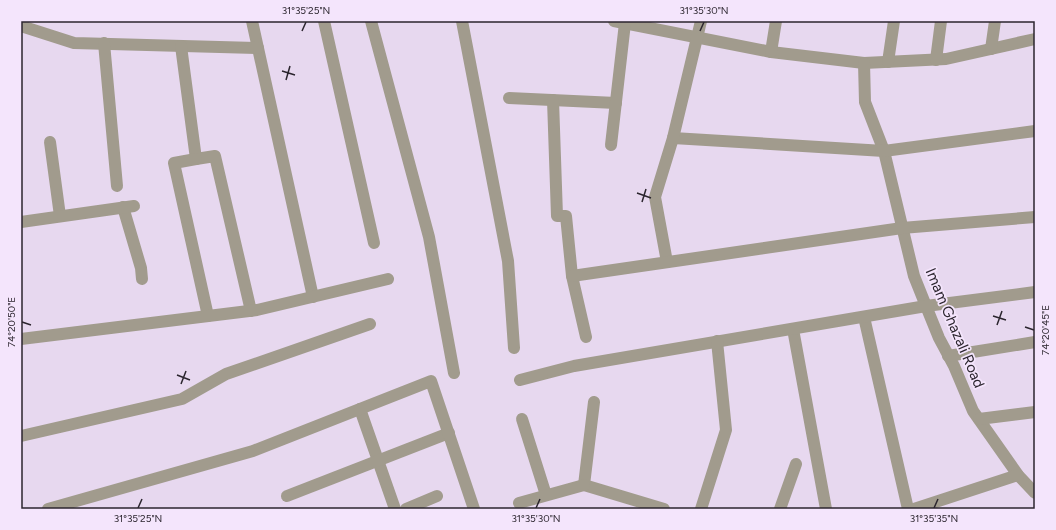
<svg xmlns="http://www.w3.org/2000/svg" width="1056" height="530" viewBox="0 0 1056 530" font-family="Figtree,sans-serif">
<rect width="100%" height="100%" fill="#e7d8ef"/>
<g fill="none" stroke-linecap="round" stroke-linejoin="round">
<!-- minor -->
<g stroke="#a19b8d" stroke-width="12">
<path d="M252 21 313 297"/>
<path d="M324 21 374 243"/>
<path d="M371 21 429 237 454 373"/>
<path d="M462 21 508 261 514 348"/>
<path d="M614 21 771 52 864 63 946 59 1035 39"/>
<path d="M21 26 74 43 258 48"/>
<path d="M104 43 117 186"/>
<path d="M181 46 196 159 215 156 251 311"/>
<path d="M991 49 995 21"/>
<path d="M771 52 776 21"/>
<path d="M936 60 941 21"/>
<path d="M888 62 894 21"/>
<path d="M864 63 865 102 884 151 914 276 926 306 939 338 954 366 973 411 1018 475 1035 493"/>
<path d="M509 98 616 103"/>
<path d="M553 100 557 216H566L572 276 586 337"/>
<path d="M673 138 884 151 1035 131"/>
<path d="M50 142 60 216"/>
<path d="M611 145 625 23"/>
<path d="M196 159 174 163 208 316"/>
<path d="M123 207 141 268 142 279"/>
<path d="M21 222 134 206"/>
<path d="M667 262 655 197 673 138 701 21"/>
<path d="M572 276 902 228 1035 217"/>
<path d="M864 317 908 509"/>
<path d="M793 329 826 509"/>
<path d="M21 339 257 310 388 279"/>
<path d="M948 356 1035 342"/>
<path d="M520 380 574 366 926 306 1035 292"/>
<path d="M594 402 584 485 664 509"/>
<path d="M360 409 395 509"/>
<path d="M522 419 546 495"/>
<path d="M979 419 1035 412"/>
<path d="M21 436 182 399 226 374 370 324"/>
<path d="M287 496 449 433"/>
<path d="M519 503 584 485"/>
<path d="M48 509 253 451 431 381 474 509"/>
<path d="M406 509 437 496"/>
<path d="M701 509 726 430 717 341"/>
<path d="M780 509 796 464"/>
<path d="M914 509 1018 475"/>
</g>
</g>
<!-- ticks -->
<path fill="none" stroke="#2b252e" stroke-width="1.5" d="M302 31 306 22M700 31 704 22M282 71 295 75M286 80 290 66M637 193 651 198M642 202 646 189M993 316 1006 320M22 322 31 325M997 325 1002 311M1025 327 1034 330M177 375 190 380M181 384 186 371M138 508 142 499M536 508 540 499M934 508 938 499"/>
<g text-anchor="middle" stroke-width="3.5" stroke-linejoin="round" paint-order="stroke">
<!-- street labels -->
<g font-size="15" fill="#2b252e" stroke="#f4e5fc">
<text transform="translate(955 328) rotate(67)" y="5">Imam Ghazali Road</text>
</g>
</g>
<!-- border -->
<rect width="1056" height="530" fill="none" stroke="#f4e5fc" stroke-width="44"/>
<rect x="22" y="22" width="1012" height="486" fill="none" stroke="#2b252e" stroke-width="1.5"/>
<g font-size="10" text-anchor="middle" fill="#2b252e">
<text x="306" y="14">31°35'25"N</text>
<text x="704" y="14">31°35'30"N</text>
<text transform="translate(11 322) rotate(-90)" y="4">74°20'50"E</text>
<text transform="translate(1045 330) rotate(-90)" y="4">74°20'45"E</text>
<text x="138" y="522">31°35'25"N</text>
<text x="536" y="522">31°35'30"N</text>
<text x="934" y="522">31°35'35"N</text>
</g>
</svg>
